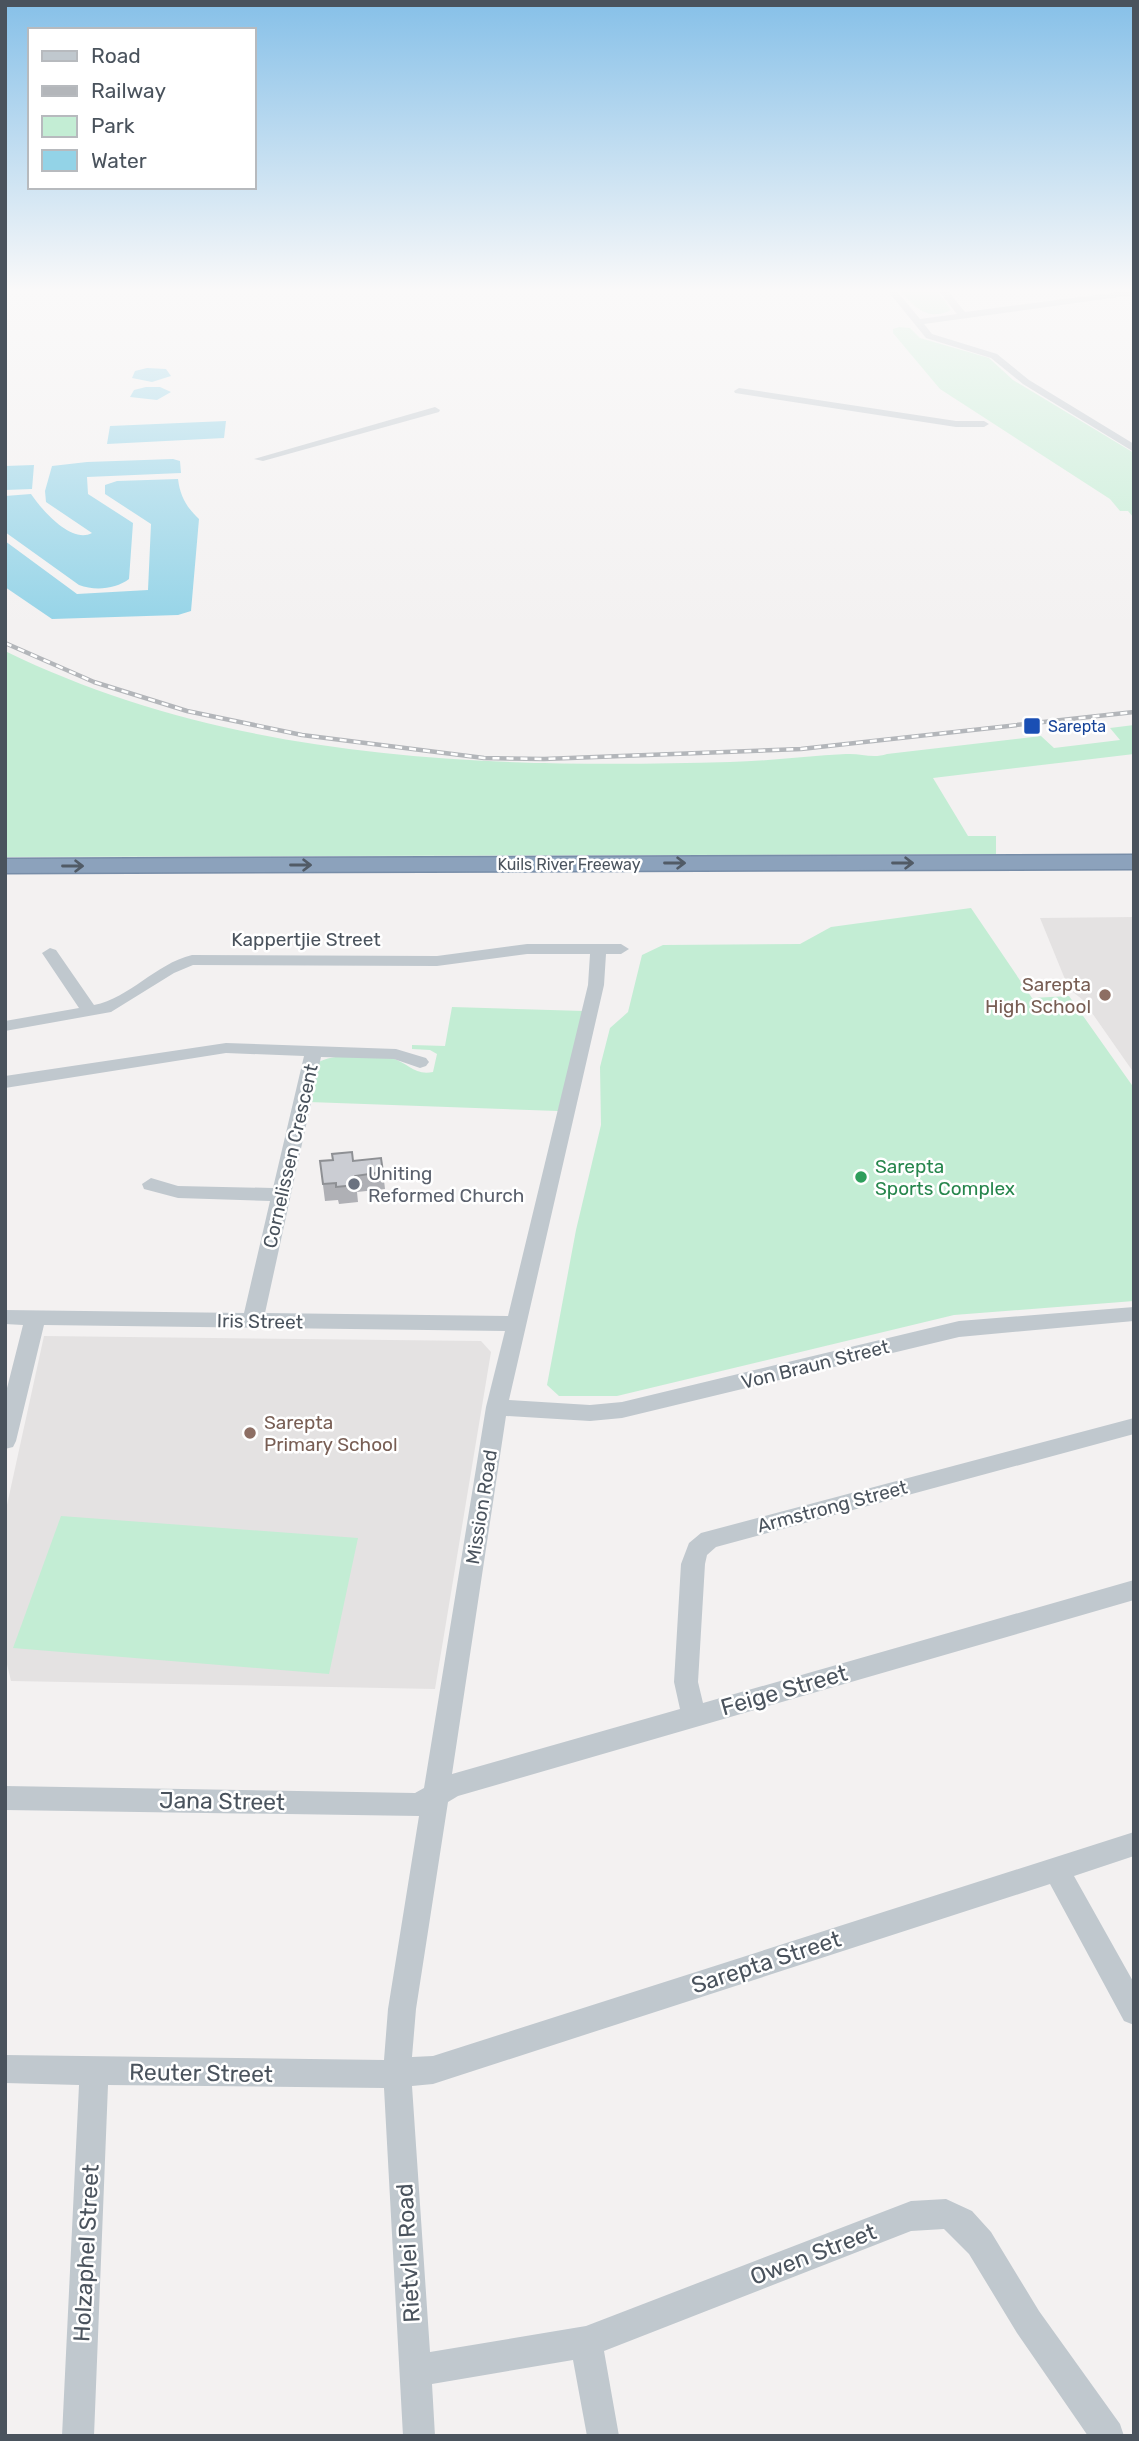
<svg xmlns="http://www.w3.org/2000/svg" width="1139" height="2441" viewBox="0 0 1139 2441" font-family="Rubik,sans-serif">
<rect width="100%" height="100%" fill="#f3f1f1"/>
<!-- education -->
<g fill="#e4e2e2">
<path d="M1134 917V1073L1083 1000 1069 989 1040 918Z"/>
<path d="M44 1336 481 1341 491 1352 435 1689 11 1681 5 1656V1514Z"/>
</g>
<!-- green -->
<g fill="#c3edd4">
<path d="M900 290H937L951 310C928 322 914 307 900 290Z"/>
<path d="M899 327 910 328 920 338 989 358 1013 380 1134 453V518L1128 511H1120L1110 499 940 389 893 333V329Z"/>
<path d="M5 651C230 761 485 769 730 762 768 761 807 756 846 754 861 753 872 759 887 754L1041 736 1054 748 1120 740 1110 728 1134 725V754L933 778 968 836H996V854L5 857Z"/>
<path d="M971 908 1032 998 1069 996 1134 1088V1301L954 1315 617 1396H559L547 1385 576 1230 601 1125 600 1067 610 1028 628 1012 642 955 663 945 800 944 831 927Z"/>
<path d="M452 1007 584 1011 558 1111 309 1102 319 1062C331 1054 377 1053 392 1058 408 1063 415 1076 433 1072L437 1054 430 1050 412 1049V1045L445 1046Z"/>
<path d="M61 1516 358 1538 329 1674 13 1648Z"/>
</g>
<!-- water -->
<g fill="#93d3e7">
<path d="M147 368 166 369 171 376 152 382 132 378 135 371Z"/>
<path d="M146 387H160L171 392 157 400 130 397 134 390Z"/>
<path d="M226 421 224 438 107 444 110 426Z"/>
<path d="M173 459 180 461 181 473 87 477 88 494 133 523 129 579C116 589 95 591 79 585L5 532V496L31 494C42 510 71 544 92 533L46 502 45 491 52 466 87 462Z"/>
<path d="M34 465 32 489 5 490V466Z"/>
<path d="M178 479C180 496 187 508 199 519L191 611 178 615 52 619 5 587V541L77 594 148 590 151 524 105 494V485L117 481Z"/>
</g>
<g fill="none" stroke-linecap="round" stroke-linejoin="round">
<!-- highway casing -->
<g stroke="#778da8" stroke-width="3">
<path id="highway" d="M1134 855V869L5 873V859Z"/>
</g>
<!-- minor -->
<g fill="#c0c8ce" fill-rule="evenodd">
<path d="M887 290H896L920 319 957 314 938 290H947L965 312 1134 290V295L924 324 932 334 997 354 1029 380 1134 444V452L1023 384 991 358 926 338Z"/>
<path d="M739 388 956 421H984L989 424 984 427H956L735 393 734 391Z"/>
<path d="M435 407 440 410 439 412 263 461 254 459Z"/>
<path d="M527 944H621L629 949 621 954H606L604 985 509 1400 590 1405 622 1402 959 1321 1134 1307V1321L959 1337 622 1418 590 1421 506 1416 452 1774 680 1709 674 1682 681 1564 689 1543 701 1533 1134 1418V1434L716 1547 707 1555 705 1564 698 1682 703 1703 1134 1580V1600L458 1796 448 1802 416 2009 412 2057 433 2056 1134 1832V1856L1074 1876 1134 1983V2025L1124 2021 1050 1884 433 2084 412 2086 430 2352 586 2326 911 2201 946 2199 972 2211 991 2232 1039 2311 1120 2424 1124 2436H1088L1017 2333 969 2254 944 2229 911 2231 604 2351 619 2436H587L573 2360 432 2384 435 2436H403L384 2088 108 2085 94 2436H62L79 2085 5 2083V2055L384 2060 388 2009 419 1816 5 1810V1786L415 1793 424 1788 486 1407 505 1331 44 1325 16 1441 13 1447 5 1449V1396L23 1325 5 1324V1310L244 1313 270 1201 178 1198 144 1189 142 1184 151 1178 178 1186 273 1188 304 1056 226 1053 5 1088V1076L226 1043 396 1049 426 1058 429 1062 426 1066 420 1068 394 1059 321 1057 265 1313 508 1316 588 985 590 954H527L437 966 193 965 174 973 111 1012 5 1031V1021L79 1008 42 953 50 948 56 950 94 1005C130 998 155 964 192 955L437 956Z"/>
</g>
<!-- highway -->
<use href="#highway" fill="#8ca2bc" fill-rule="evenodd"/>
<!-- rail casing -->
<g stroke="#b3b6ba" stroke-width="4.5">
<path id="rail" d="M5 643 94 682 187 711 302 735 484 758 544 759 801 749 1134 712"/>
</g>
<!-- rail -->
<use href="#rail" stroke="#fff" stroke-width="2.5" stroke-dasharray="7" stroke-linecap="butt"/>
</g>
<!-- wall -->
<path fill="#afb0b5" d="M320 1161H353L383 1172 385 1189 357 1192 358 1202 339 1204 338 1200 325 1201Z"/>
<!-- building -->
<path fill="#cbcdd3" stroke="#8e9094" stroke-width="2" d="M352 1152 353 1161 381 1158 383 1172 355 1176 356 1185 336 1187V1183L323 1184 320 1161 333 1160 332 1154Z"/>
<!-- one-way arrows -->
<defs><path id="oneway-shaft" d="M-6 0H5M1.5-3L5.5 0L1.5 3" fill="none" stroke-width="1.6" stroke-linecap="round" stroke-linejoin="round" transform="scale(1.75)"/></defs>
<g stroke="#515b66">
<use href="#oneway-shaft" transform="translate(675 863)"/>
<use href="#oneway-shaft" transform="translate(903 863)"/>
<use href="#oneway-shaft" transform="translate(301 865)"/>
<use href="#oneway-shaft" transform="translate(73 866)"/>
</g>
<!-- sky -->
<linearGradient id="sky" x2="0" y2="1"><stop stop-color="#86c0e8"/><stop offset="0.46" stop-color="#faf9f9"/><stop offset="1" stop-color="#faf9f9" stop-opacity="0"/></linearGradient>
<rect width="1139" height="632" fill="url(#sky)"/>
<!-- markers -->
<rect fill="#1a4fb4" stroke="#fff" stroke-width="2.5" x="1023" y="717" width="18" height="18" rx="3.5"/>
<g fill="#8d6e63" stroke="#fff" stroke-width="2.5">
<circle cx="1105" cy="995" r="7"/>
<circle cx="250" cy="1433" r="7"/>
</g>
<circle fill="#2e9e5b" stroke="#fff" stroke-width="2.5" cx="861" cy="1177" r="7"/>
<circle fill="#6b7280" stroke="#fff" stroke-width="2.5" cx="354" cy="1184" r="7"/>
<g text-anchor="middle" stroke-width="5" stroke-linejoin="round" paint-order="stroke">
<!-- far-transit labels -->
<g font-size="16" fill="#164399" stroke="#fff" text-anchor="start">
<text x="1048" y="732">Sarepta</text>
</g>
<!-- far-street labels -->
<g font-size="16" fill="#4a535d" stroke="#fff">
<text x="569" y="870">Kuils River Freeway</text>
</g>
<!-- street labels -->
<g font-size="19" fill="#4a535d" stroke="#fff">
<text x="306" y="946">Kappertjie Street</text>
<text transform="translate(290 1156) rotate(-77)" y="7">Cornelissen Crescent</text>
<text transform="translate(260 1321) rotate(1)" y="7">Iris Street</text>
<text transform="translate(815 1364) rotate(-14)" y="7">Von Braun Street</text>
<text transform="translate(832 1506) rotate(-15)" y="7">Armstrong Street</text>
<text transform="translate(481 1507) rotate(-81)" y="7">Mission Road</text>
</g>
<!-- education labels -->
<g font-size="19" fill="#785e54" stroke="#fff" text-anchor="end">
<text x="1091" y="991">Sarepta<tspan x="1091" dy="22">High School</tspan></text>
<text x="264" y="1429" text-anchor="start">Sarepta<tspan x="264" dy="22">Primary School</tspan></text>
</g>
<!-- leisure labels -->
<g font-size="19" fill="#27864d" stroke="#fff" text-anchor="start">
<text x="875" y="1173">Sarepta<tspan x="875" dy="22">Sports Complex</tspan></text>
</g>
<!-- worship labels -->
<g font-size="19" fill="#5b616d" stroke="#fff" text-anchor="start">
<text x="368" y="1180">Uniting<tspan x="368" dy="22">Reformed Church</tspan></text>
</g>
<!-- near-street labels -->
<g font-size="23" fill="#4a535d" stroke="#fff">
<text transform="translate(784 1690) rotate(-16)" y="8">Feige Street</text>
<text transform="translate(222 1801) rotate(1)" y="8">Jana Street</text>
<text transform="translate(766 1962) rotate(-18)" y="8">Sarepta Street</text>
<text transform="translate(201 2073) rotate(1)" y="8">Reuter Street</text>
<text transform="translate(86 2253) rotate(-87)" y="8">Holzaphel Street</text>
<text transform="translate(408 2253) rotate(-93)" y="8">Rietvlei Road</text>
<text transform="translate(813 2254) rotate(-21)" y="8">Owen Street</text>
</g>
</g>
<!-- border -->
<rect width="1139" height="2441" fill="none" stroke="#4a535d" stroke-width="14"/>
<!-- legend -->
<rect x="28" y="28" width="228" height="161" fill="#ffffff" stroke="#b7babe" stroke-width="2"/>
<rect x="42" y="51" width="35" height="10" fill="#c0c8ce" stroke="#b7babe" stroke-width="2"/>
<text x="91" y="63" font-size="21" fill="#4a535d">Road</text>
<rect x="42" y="86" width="35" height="10" fill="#b3b6ba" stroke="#b7babe" stroke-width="2"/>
<text x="91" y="98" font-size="21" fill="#4a535d">Railway</text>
<rect x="42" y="116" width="35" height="21" fill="#c3edd4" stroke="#b7babe" stroke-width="2"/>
<text x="91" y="133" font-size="21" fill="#4a535d">Park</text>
<rect x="42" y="150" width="35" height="21" fill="#93d3e7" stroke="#b7babe" stroke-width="2"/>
<text x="91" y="168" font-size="21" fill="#4a535d">Water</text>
</svg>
